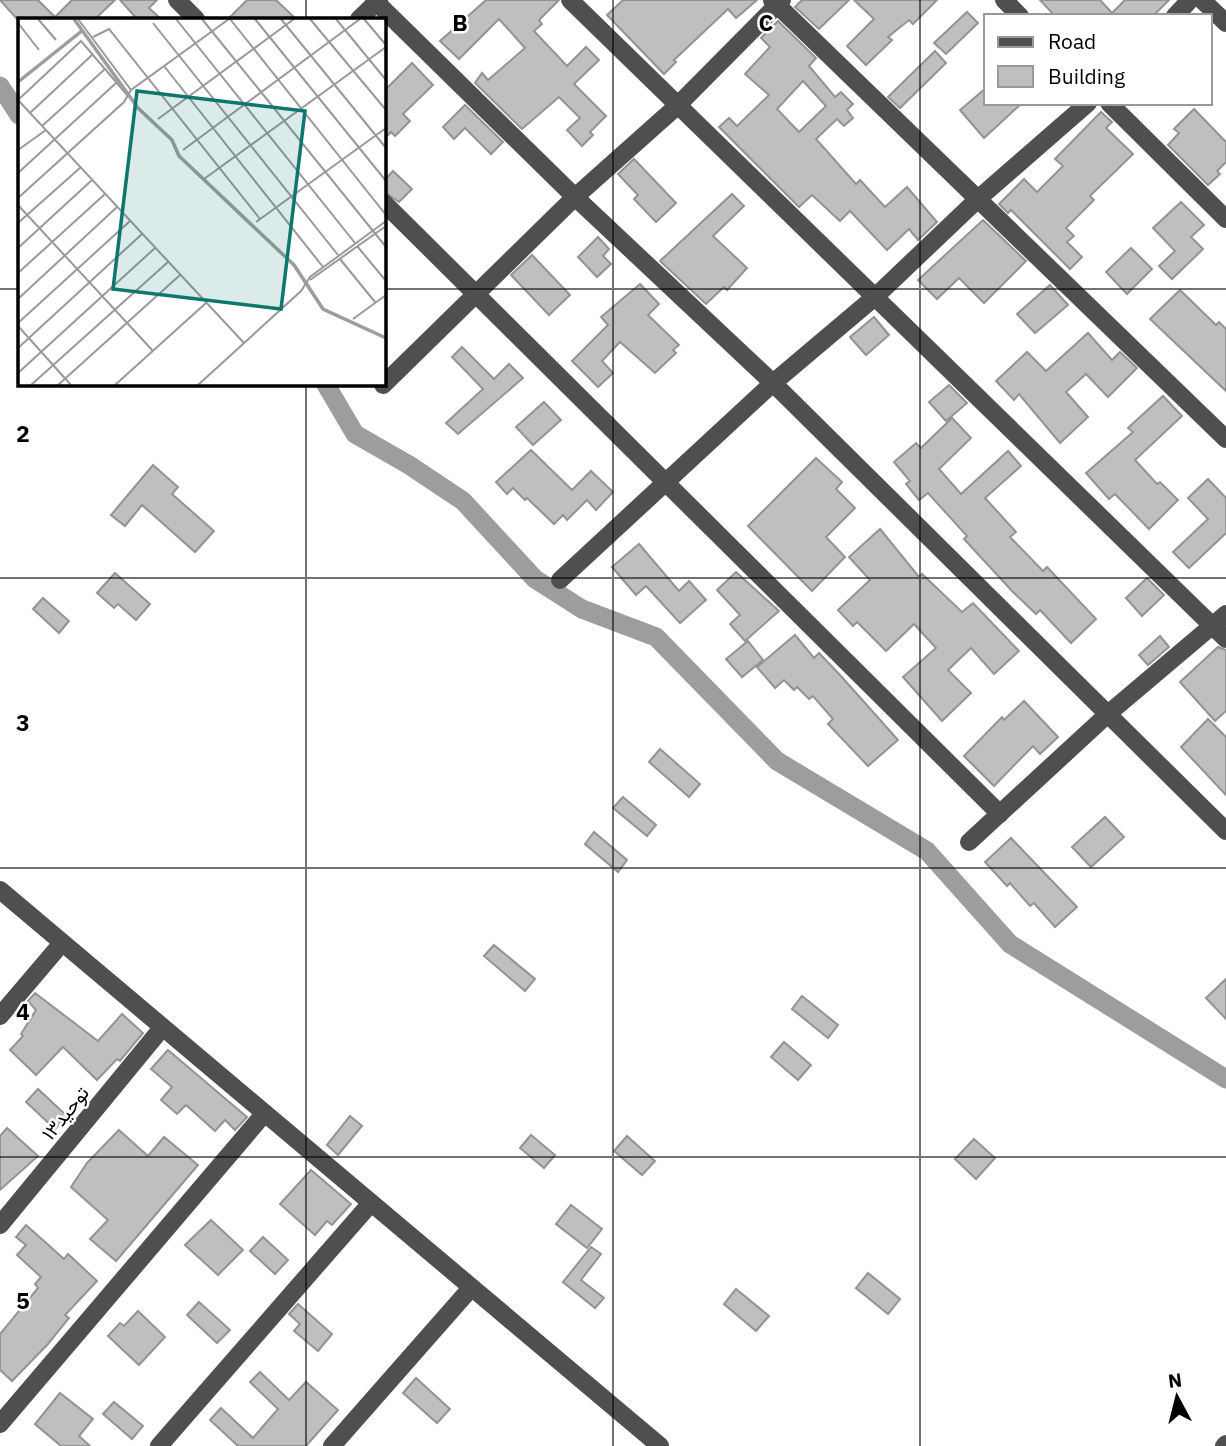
<svg xmlns="http://www.w3.org/2000/svg" width="1226" height="1446" viewBox="0 0 1226 1446" font-family="'IBM Plex Sans',Vazirmatn,sans-serif">
<rect width="100%" height="100%" fill="#fff"/>
<g fill="none" stroke-linecap="round" stroke-linejoin="round">
<!-- canal -->
<g stroke="#9d9d9d" stroke-width="19">
<path d="M0 86 19 115"/>
<path d="M325 383 355 434 409 465 463 501 535 579 582 609 656 637 777 761 927 851 1010 944 1226 1079"/>
</g>
</g>
<!-- building -->
<g fill="#bfbfbf" stroke="#939393" stroke-width="2" fill-rule="evenodd">
<path d="M0 0H38L55 17 72 0H115L95 19H17Z"/>
<path d="M120 0H157L149 8 161 19H137Z"/>
<path d="M247 0H276L296 19H228Z"/>
<path d="M486 0H559L539 20 542 24 534 31 567 66 586 47 599 60 574 84 606 116 590 132 593 135 582 146 567 130 580 118 559 97 522 129 475 83 482 73 488 80 525 48 499 19 459 59 440 41Z"/>
<path d="M623 0H757L736 18 728 9 674 60 676 62 664 74 607 15Z"/>
<path d="M802 0H849L819 29 795 7Z"/>
<path d="M854 0H937L913 24 909 20 888 37 892 40 866 65 847 46 874 19Z"/>
<path d="M1040 0H1100L1112 13 1125 0H1169L1153 16H1055Z"/>
<path d="M967 12 978 23 946 54 934 43Z"/>
<path d="M778 21 816 58 809 66 835 97 841 92 853 104 847 110 853 118 844 126 837 119 816 139 856 184 860 180 885 207 907 187 937 222 918 240 909 229 887 250 850 211 840 221 812 195 799 207 719 127 729 118 737 126 769 95 745 74 770 47 761 38ZM803 81 826 106 799 132 777 109Z"/>
<path d="M935 51 946 63 900 108 888 97Z"/>
<path d="M412 63 433 85 403 114 410 121 395 136 391 132 383 140V92Z"/>
<path d="M986 88V103H1022L984 138 960 110Z"/>
<path d="M465 105 503 142 491 154 465 128 454 139 443 127Z"/>
<path d="M1194 109 1226 142V162L1217 171 1220 174 1208 185 1168 145 1179 133 1174 129Z"/>
<path d="M1101 112 1112 122 1106 128 1133 154 1090 196 1094 200 1066 228 1074 236 1067 242 1082 257 1070 269 1011 210 1008 213 999 204 1024 179 1037 192 1063 166 1055 159Z"/>
<path d="M634 159 676 203 656 222 634 199 638 195 618 174Z"/>
<path d="M393 171 412 189 399 202 383 191V182Z"/>
<path d="M732 194 744 206 713 236 747 268 727 290 724 287 706 304 660 261Z"/>
<path d="M1181 202 1204 225 1191 237 1203 249 1172 279 1159 266 1175 251 1153 228Z"/>
<path d="M983 220 1026 261 984 303 959 278 937 299 918 280Z"/>
<path d="M598 237 609 249 603 256 611 264 597 277 578 257Z"/>
<path d="M1131 248 1152 269 1127 294 1106 272Z"/>
<path d="M532 255 570 295 549 315 511 275Z"/>
<path d="M640 284 659 304 648 315 679 345 673 350 676 353 655 373 620 342 602 361 613 373 598 387 572 361 608 325 601 317Z"/>
<path d="M1050 285 1068 305 1035 333 1017 314Z"/>
<path d="M1180 290 1216 325 1219 322 1226 329V391L1150 319Z"/>
<path d="M874 317 889 335 866 355 850 337Z"/>
<path d="M1088 333 1112 360 1120 352 1137 368 1108 397 1086 374 1066 392 1088 417 1060 443 1019 394 1014 400 996 381 1027 352 1046 371Z"/>
<path d="M462 347 494 379 509 364 523 378 458 434 446 423 483 389 452 357Z"/>
<path d="M949 385 967 403 946 421 929 402Z"/>
<path d="M1163 396 1182 416 1135 460 1157 484 1160 482 1178 500 1149 529 1115 494 1109 499 1086 473 1133 432 1128 428Z"/>
<path d="M544 402 561 420 533 445 516 427Z"/>
<path d="M952 418 971 438 939 469 961 494 1008 451 1021 466 985 498 1016 532 1010 537 1043 571 1047 567 1096 619 1071 643 1040 610 1036 614 1012 591 964 539 967 536 928 493 919 500 906 484 910 481 894 462 916 443 921 448Z"/>
<path d="M531 450 572 490 591 471 613 492 596 510 587 500 567 520 563 515 554 524 527 498 525 500 513 488 507 494 496 482Z"/>
<path d="M816 458 842 482 836 489 855 508 826 537 845 557 812 591 748 526Z"/>
<path d="M153 465 178 487 172 494 214 531 195 552 142 505 125 526 111 515Z"/>
<path d="M1208 479 1226 498V533L1189 568 1173 552 1208 519 1188 498Z"/>
<path d="M880 529 919 577 922 574 962 612 973 603 1019 651 994 674 971 648 948 670 971 693 942 721 903 677 936 648 914 624 886 651 857 622 853 626 838 610 870 580 849 557Z"/>
<path d="M639 544 679 591 689 581 706 600 680 623 646 586 636 595 612 567Z"/>
<path d="M736 572 779 611 745 641 730 624 740 615 717 590Z"/>
<path d="M115 573 150 604 136 620 118 604 114 608 97 593Z"/>
<path d="M1147 578 1164 595 1142 616 1126 598Z"/>
<path d="M43 598 69 621 59 633 33 609Z"/>
<path d="M795 635 814 658 819 653 840 675 898 740 868 766 828 724 833 719 813 696 809 699 797 687 794 690 784 680 775 688 757 667Z"/>
<path d="M1160 636 1169 647 1148 665 1139 655Z"/>
<path d="M748 641 763 660 742 677 726 659Z"/>
<path d="M1218 647 1226 650V711L1215 721 1180 682Z"/>
<path d="M1024 701 1058 737 1040 754 1033 746 994 786 964 756 1002 717 1004 720Z"/>
<path d="M1208 719 1226 737V795L1181 747Z"/>
<path d="M660 749 700 784 689 797 649 762Z"/>
<path d="M623 797 656 825 647 836 613 808Z"/>
<path d="M1105 817 1124 837 1091 867 1072 847Z"/>
<path d="M594 832 627 860 618 872 585 844Z"/>
<path d="M1011 838 1077 907 1055 927 1034 903 1030 906 1010 883 1007 886 985 862Z"/>
<path d="M494 945 535 979 525 991 484 956Z"/>
<path d="M1226 979V1019L1206 998Z"/>
<path d="M35 993 98 1041 122 1014 143 1033 120 1061 117 1059 97 1080 63 1047 36 1075 10 1050 23 1036 21 1034 36 1010 28 1001Z"/>
<path d="M802 996 838 1025 828 1038 792 1009Z"/>
<path d="M784 1042 811 1065 798 1080 771 1057Z"/>
<path d="M168 1050 247 1117 235 1130 225 1120 215 1131 186 1105 177 1114 161 1100 172 1087 151 1069Z"/>
<path d="M38 1089 67 1116 55 1129 26 1102Z"/>
<path d="M350 1116 362 1126 338 1155 327 1145Z"/>
<path d="M7 1128 38 1156 0 1190V1136Z"/>
<path d="M119 1130 148 1156 164 1137 198 1165 116 1261 90 1239 108 1220 71 1187 87 1163Z"/>
<path d="M531 1135 555 1155 544 1168 520 1148Z"/>
<path d="M627 1136 655 1161 642 1175 614 1151Z"/>
<path d="M974 1139 995 1158 976 1179 955 1159Z"/>
<path d="M311 1170 351 1204 332 1225 327 1221 315 1235 280 1204Z"/>
<path d="M571 1205 602 1229 587 1248 556 1224Z"/>
<path d="M211 1220 243 1250 218 1275 185 1245Z"/>
<path d="M26 1225 64 1259 68 1254 97 1281 65 1315 69 1318 48 1344 12 1381 0 1370V1334L38 1288 35 1284 41 1277 17 1255 26 1245 16 1237Z"/>
<path d="M263 1237 288 1260 275 1274 250 1251Z"/>
<path d="M591 1247 601 1254 581 1280 604 1298 595 1308 563 1282Z"/>
<path d="M868 1273 900 1299 888 1314 856 1288Z"/>
<path d="M736 1289 769 1316 756 1331 724 1304Z"/>
<path d="M199 1302 230 1330 217 1343 187 1315Z"/>
<path d="M298 1304 332 1334 318 1351 294 1331 300 1324 289 1314Z"/>
<path d="M138 1311 165 1337 139 1365 108 1336 120 1323 124 1326Z"/>
<path d="M260 1372 289 1400 306 1382 338 1410 306 1446H238L210 1420 221 1408 253 1438 278 1409 250 1382Z"/>
<path d="M416 1378 450 1409 437 1423 403 1393Z"/>
<path d="M60 1393 93 1419 79 1436 90 1446H61L35 1424Z"/>
<path d="M114 1402 143 1426 132 1439 103 1414Z"/>
</g>
<g fill="none" stroke-linecap="round" stroke-linejoin="round">
<!-- minor -->
<g stroke="#4f4f4f" stroke-width="18">
<path d="M177 0 196 19"/>
<path d="M374 0 575 197 773 383 1226 831"/>
<path d="M570 0 1226 639"/>
<path d="M772 0 1226 439"/>
<path d="M1004 0 1020 16"/>
<path d="M1202 0 1226 23"/>
<path d="M1175 16 1190 0"/>
<path d="M359 19 379 0"/>
<path d="M1109 103 1226 219"/>
<path d="M383 202 1000 814"/>
<path d="M383 385 575 197 676 107 782 0"/>
<path d="M560 580 773 383 876 296 979 198 1088 103"/>
<path d="M969 842 1109 713 1226 614"/>
<path d="M0 890 660 1446"/>
<path d="M0 1016 62 943"/>
<path d="M0 1225 162 1028"/>
<path d="M0 1424 264 1114"/>
<path d="M159 1446 371 1203"/>
<path d="M332 1446 471 1288"/>
<path d="M1224 1446 1226 1444"/>
</g>
</g>
<!-- grid -->
<path fill="none" stroke="#000" stroke-width="2" stroke-opacity="0.55" d="M306 0V19M613 0V1446M920 0V1446M0 289H19M383 289H1226M306 383V1446M0 578H1226M0 868H1226M0 1157H1226"/>
<g text-anchor="middle" stroke-width="5" stroke-linejoin="round" paint-order="stroke">
<!-- street labels -->
<g font-size="19" fill="#000" stroke="#fff">
<text transform="translate(65 1113) rotate(-51)" y="7">توحید۱۳</text>
</g>
</g>
<!-- overview -->
<g transform="translate(18 18)">
<rect width="368" height="368" fill="#fff"/>
<path fill="none" stroke="#9d9d9d" stroke-width="3.5" d="M56 1 120 90 154 122 161 138 276 247 305 291 368 320M0 64 65 12"/>
<path fill="none" stroke="#999" stroke-width="2" d="M20 1 38 22M60 1 113 72M158 1 337 225M184 1 368 229M212 1 368 197M237 1 368 163M263 1 368 130M292 1 368 92M318 1 368 62M346 1 368 27M0 5 21 32M135 5 320 237M75 19 91 11 242 201M146 48 305 249M110 78 63 23 0 82 226 325M12 95 75 36M140 101 276 1M24 108 87 51M0 132 28 112M165 132 342 1M0 155 98 65M186 161 368 29M0 180 106 84 113 72 211 1M0 187 135 333M238 204 368 110M0 205 63 149M339 228 368 263M0 230 74 162M322 241 357 284M0 255 87 176M292 262 368 208M0 281 99 189M335 301 368 277M0 305 112 203M0 308 53 367M0 330 124 216M0 355 137 230M13 367 150 244M40 367 162 257M97 367 188 285M180 367 283 273 292 259 368 203"/>
<path fill="#0f766e" fill-opacity="0.15" stroke="#0f766e" stroke-width="3.5" d="M119 73 287 93 263 291 95 271Z"/>
<rect width="368" height="368" fill="none" stroke="#000" stroke-width="3.5"/>
</g>
<g font-size="23" text-anchor="middle" font-weight="bold" fill="#000" stroke="#fff" stroke-width="5" stroke-linejoin="round" paint-order="stroke">
<text x="460" y="31">B</text>
<text x="766" y="31">C</text>
<text x="23" y="442">2</text>
<text x="23" y="731">3</text>
<text x="23" y="1020">4</text>
<text x="23" y="1309">5</text>
</g>
<!-- legend -->
<rect x="984" y="14" width="228" height="91" fill="#ffffff" stroke="#999999" stroke-width="2"/>
<rect x="998" y="37" width="35" height="10" fill="#4f4f4f" stroke="#999999" stroke-width="2"/>
<text x="1048" y="49" font-size="21" fill="#000000">Road</text>
<rect x="998" y="66" width="35" height="21" fill="#bfbfbf" stroke="#999999" stroke-width="2"/>
<text x="1048" y="84" font-size="21" fill="#000000">Building</text>
<!-- north arrow -->
<g transform="translate(1177 1397) rotate(353)" stroke="#ffffff" stroke-width="5" paint-order="stroke">
<path d="M0-5L12 26L0 18L-12 26Z" fill="#000000"/>
<text y="-10" font-size="19" font-weight="bold" text-anchor="middle" fill="#000000">N</text>
</g>
</svg>
